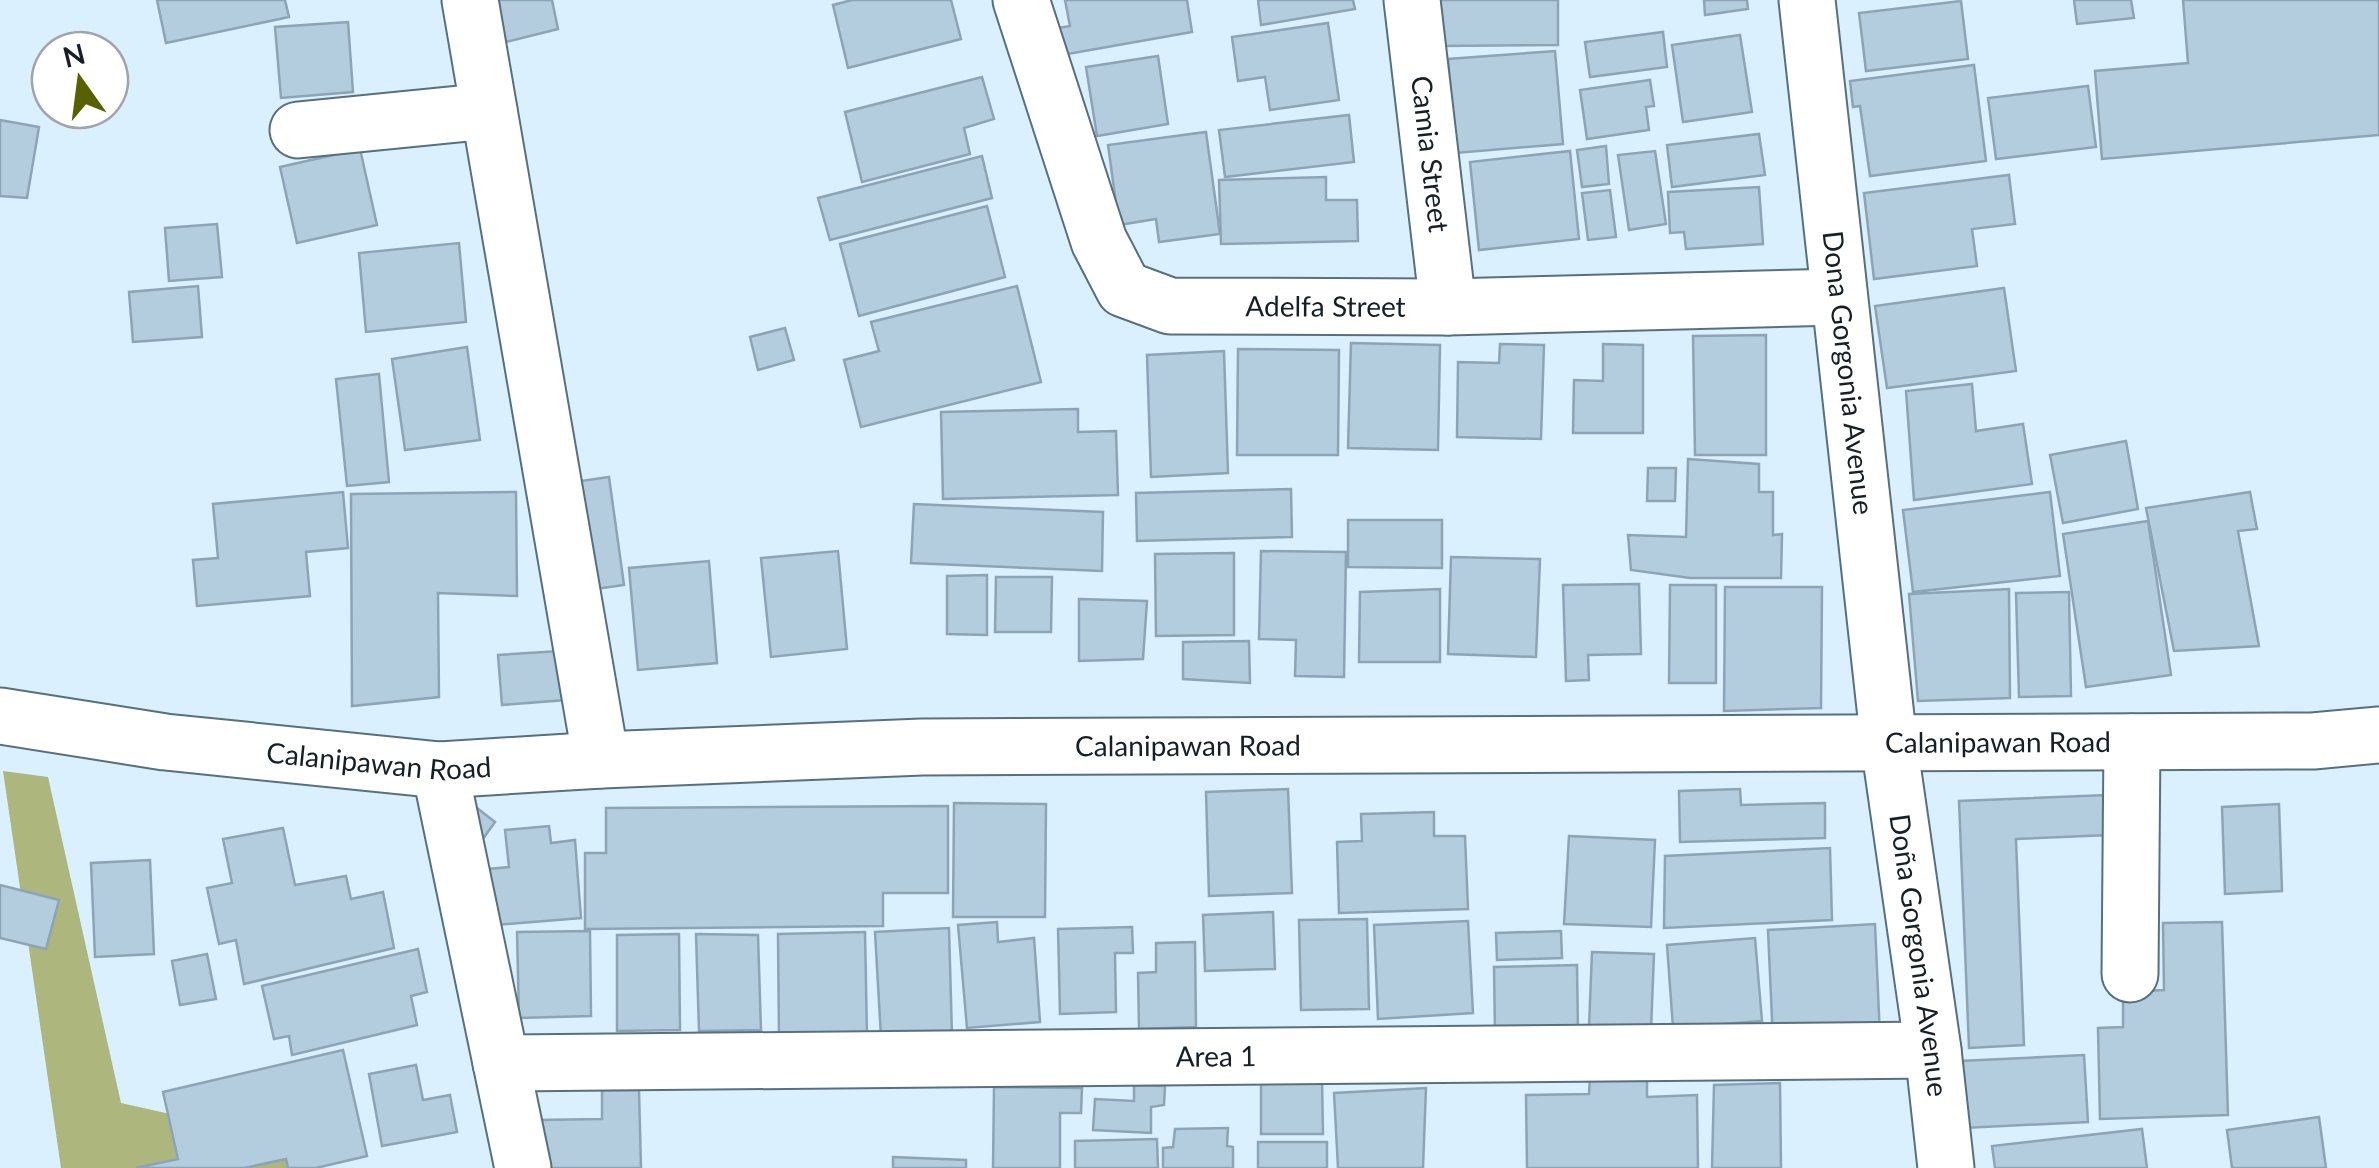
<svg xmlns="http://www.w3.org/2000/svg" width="2379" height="1168" viewBox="0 0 2379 1168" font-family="Lato,sans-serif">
<rect width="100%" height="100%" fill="#dbf0fe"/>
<!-- forest -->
<path fill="#acb67d" d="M3 771 48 777 121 1103 286 1140 288 1168H61Z"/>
<!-- building -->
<g fill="#b4cdde" stroke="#8ca4b5" stroke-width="2.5">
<path d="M157 0H285L289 17 166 43Z"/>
<path d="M497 0H552L558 29 506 42Z"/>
<path d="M852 0H951L961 39 848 68 833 5Z"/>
<path d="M1065 0H1187L1192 32 1045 58 1041 31 1070 26Z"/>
<path d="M1258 0H1353L1355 9 1261 25Z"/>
<path d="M1438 0H1558V45L1438 46Z"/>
<path d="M1704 0H1747L1748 9 1705 15Z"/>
<path d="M2074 0H2131L2134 18 2077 24Z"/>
<path d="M2183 0H2379V135L2102 159 2095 71 2188 63Z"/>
<path d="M1961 1 1968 59 1866 71 1859 13Z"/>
<path d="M348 22 353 92 281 98 275 27Z"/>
<path d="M1328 23 1339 100 1270 110 1265 77 1238 81 1232 37Z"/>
<path d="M1663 32 1667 67 1590 77 1585 42Z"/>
<path d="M1740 35 1752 112 1683 122 1672 45Z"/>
<path d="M1555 51 1563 144 1456 153 1448 59Z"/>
<path d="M1158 56 1168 124 1097 136 1086 67Z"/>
<path d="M1974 65 1986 161 1870 176 1860 106 1853 107 1850 81Z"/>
<path d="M982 77 994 119 964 128 970 154 862 182 845 112Z"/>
<path d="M1650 80 1654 106 1646 107 1649 130 1587 139 1580 90Z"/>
<path d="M2088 86 2096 147 1996 159 1988 98Z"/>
<path d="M1349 115 1354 162 1225 177 1219 130Z"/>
<path d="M0 120 39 127 27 198 0 196Z"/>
<path d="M1206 132 1220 234 1159 242 1156 219 1119 225 1108 145Z"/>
<path d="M1759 134 1765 175 1672 187 1667 145Z"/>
<path d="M1606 146 1609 184 1582 187 1577 150Z"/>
<path d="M360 149 377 225 297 243 280 167Z"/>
<path d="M1570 151 1579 239 1479 250 1470 162Z"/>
<path d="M1655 151 1666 224 1629 230 1618 155Z"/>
<path d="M982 156 992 198 830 240 818 198Z"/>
<path d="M2009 175 2015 224 1972 229 1977 266 1874 279 1864 193Z"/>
<path d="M1326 177V200H1357L1358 241 1221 244 1219 180Z"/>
<path d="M1759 187 1763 244 1686 249 1684 232 1670 233 1668 192Z"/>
<path d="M1610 190 1616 237 1588 240 1582 193Z"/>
<path d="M987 206 1005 277 859 316 840 244Z"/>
<path d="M217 224 222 277 169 281 165 228Z"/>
<path d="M459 243 466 322 366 332 359 253Z"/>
<path d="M198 286 202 337 133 342 129 292Z"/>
<path d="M1017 286 1041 382 861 427 844 360 879 351 871 322Z"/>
<path d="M2004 288 2016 371 1887 388 1875 306Z"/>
<path d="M785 328 794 360 758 370 750 337Z"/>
<path d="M1766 335V455H1695L1693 336Z"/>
<path d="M1351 343 1440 345 1438 450 1348 448Z"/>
<path d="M1500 344 1544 345 1541 439 1457 437 1458 362 1499 363Z"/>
<path d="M1603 344 1643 345V433H1573L1574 380 1603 381Z"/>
<path d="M467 347 480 440 405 450 392 359Z"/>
<path d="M1238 349 1339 350 1338 455H1237Z"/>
<path d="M1224 351 1228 473 1151 477 1147 355Z"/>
<path d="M379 374 389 482 347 486 336 379Z"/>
<path d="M1972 384 1976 431 2023 424 2032 484 1914 500 1906 391Z"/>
<path d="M1078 409V432L1116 431 1118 495 943 499 941 412Z"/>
<path d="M2126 441 2138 509 2063 523 2050 455Z"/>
<path d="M1688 459 1759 464V492H1773V535L1782 534 1781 578H1690L1631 570 1628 535 1686 537Z"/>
<path d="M1648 468H1676L1675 501H1647Z"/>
<path d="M609 477 624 585 595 589 581 481Z"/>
<path d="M1291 489 1292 537 1137 541 1136 493Z"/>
<path d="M343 492 348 548 306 552 310 596 197 606 193 560 218 558 213 504Z"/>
<path d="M516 492 517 596 438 593 439 697 352 706 351 494Z"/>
<path d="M2050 492 2060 576 1913 592 1903 510Z"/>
<path d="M2250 492 2257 529 2238 531 2259 646 2174 651 2146 508Z"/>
<path d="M914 504 1103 512 1102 571 911 563Z"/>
<path d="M1348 520H1442V568L1348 567Z"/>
<path d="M2148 521 2171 675 2086 687 2063 534Z"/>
<path d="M838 551 847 649 771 657 761 558Z"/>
<path d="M1261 551 1346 552 1344 677 1295 676 1296 640 1259 639Z"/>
<path d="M1234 553V635L1156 636 1155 554Z"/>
<path d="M1451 557 1540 559 1536 657 1448 654Z"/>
<path d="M709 561 717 663 638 670 629 568Z"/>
<path d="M987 575V635L947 634V576Z"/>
<path d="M996 577H1052L1051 632H995Z"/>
<path d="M1639 584 1641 654 1588 655 1589 680 1566 681 1563 585Z"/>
<path d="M1670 585H1716V683H1669Z"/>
<path d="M1725 587H1822L1821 708 1724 711Z"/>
<path d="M1440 589V662H1359L1360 592Z"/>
<path d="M2009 589 2010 698 1918 701 1909 594Z"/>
<path d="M2069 592 2071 696 2019 697 2016 593Z"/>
<path d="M1079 599 1147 601 1143 659 1079 661Z"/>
<path d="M1249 641 1250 683 1183 679V642Z"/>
<path d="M575 650 579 699 502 705 498 655Z"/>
<path d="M1288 789 1292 893 1209 896 1206 792Z"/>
<path d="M1740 789 1741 805 1825 803V838L1680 842 1679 791Z"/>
<path d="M2107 795 2109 835 2016 839 2024 1045 1969 1048 1959 801Z"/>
<path d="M954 803 1046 804 1045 917H953Z"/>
<path d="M2279 804 2282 891 2225 894 2222 807Z"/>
<path d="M948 806V893H883V926L585 929V853H606V808Z"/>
<path d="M477 808 495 822 480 843 461 829Z"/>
<path d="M1434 812V836H1465L1468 909 1339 913 1337 842 1362 841 1361 814Z"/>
<path d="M549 826 551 843 575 840 581 918 483 926 477 870 509 867 505 830Z"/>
<path d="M283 828 295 885 346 876 351 899 383 892 394 948 244 984 236 940 219 944 207 888 232 883 223 839Z"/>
<path d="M1569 836 1655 840 1651 927 1564 924Z"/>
<path d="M1830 848 1832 920 1664 928 1665 856Z"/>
<path d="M150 860 154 954 95 957 91 863Z"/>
<path d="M0 885 59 900 46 949 0 938Z"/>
<path d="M1273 912 1275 969 1205 971 1203 915Z"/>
<path d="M1367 919 1369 1009 1301 1010 1299 920Z"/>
<path d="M1468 921 1473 1013 1378 1019 1374 925Z"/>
<path d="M997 922 998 942 1034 938 1040 1022 967 1028 958 925Z"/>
<path d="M2222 922 2228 1115 2100 1119 2098 1028 2123 1027V992L2164 990 2163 923Z"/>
<path d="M1875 924 1880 1037 1773 1042 1768 930Z"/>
<path d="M1132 927 1133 953H1115L1116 1012 1060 1014 1058 929Z"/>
<path d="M949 928 952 1036 881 1037 875 932Z"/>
<path d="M590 931 591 1016 519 1018 517 932Z"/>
<path d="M1561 931 1562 958 1497 960 1496 933Z"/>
<path d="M865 932 867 1037 779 1038 778 934Z"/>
<path d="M679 934 680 1030 617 1031V935Z"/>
<path d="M696 934 758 935 761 1030 699 1031Z"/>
<path d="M1755 938 1762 1021 1673 1028 1667 945Z"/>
<path d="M1195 942 1196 1027 1139 1029 1138 973 1156 972V943Z"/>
<path d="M418 949 427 992 411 996 417 1025 292 1055 289 1036 274 1039 262 986Z"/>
<path d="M1592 952 1654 954 1651 1030 1589 1027Z"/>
<path d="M207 954 216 999 180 1005 172 961Z"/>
<path d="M1577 965 1578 1032 1495 1034 1494 967Z"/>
<path d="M343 1050 367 1156 316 1168H288L286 1159 244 1168H136L178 1159 163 1092Z"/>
<path d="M2084 1055 2088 1122 1964 1128 1960 1061Z"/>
<path d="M416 1065 423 1100 450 1095 457 1132 382 1146 369 1074Z"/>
<path d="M1590 1076H1647V1097L1697 1095 1698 1168H1527L1526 1095 1589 1094Z"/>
<path d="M1322 1077 1323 1134H1261V1078Z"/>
<path d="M1780 1083 1781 1168H1712L1714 1085Z"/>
<path d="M1134 1085 1165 1086 1164 1105 1151 1107V1133L1093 1130 1095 1099 1134 1101Z"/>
<path d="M994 1087 1082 1088 1081 1113H1060V1168H993Z"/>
<path d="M1426 1088 1423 1168H1338L1334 1093Z"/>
<path d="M602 1090H639L641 1168H538L537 1120 602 1119Z"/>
<path d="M2319 1117 2326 1168H2232L2227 1130Z"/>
<path d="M1228 1128 1227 1146 1233 1147V1168H1163V1148L1173 1147 1175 1129Z"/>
<path d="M2142 1129 2147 1168H1995L1992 1146Z"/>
<path d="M1157 1139 1158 1168H1075V1141Z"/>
<rect x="1258" y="1142" width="69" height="26"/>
<path d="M893 1157 966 1160V1168H893Z"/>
</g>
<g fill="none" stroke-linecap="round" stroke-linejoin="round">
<!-- minor casing -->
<g stroke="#586f7e" stroke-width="59">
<g id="minor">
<path d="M470 0 601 760"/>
<path id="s1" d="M1021 0 1099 241 1124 289 1170 306 1448 307 1839 297"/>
<path id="s2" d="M1412 0 1448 307"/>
<path id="s3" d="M1807 0 1889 744 1933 1050 1946 1168"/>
<path d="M298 130 489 111"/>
<path id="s4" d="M0 716 165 742 440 770 601 760 922 747 2313 741 2379 735"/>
<path d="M440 770 523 1168"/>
<path d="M2130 974 2132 742"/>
<path id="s5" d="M501 1063 1933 1050"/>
</g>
</g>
<!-- minor -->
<use href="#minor" stroke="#fff" stroke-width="55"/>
</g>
<g text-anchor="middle" stroke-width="8" stroke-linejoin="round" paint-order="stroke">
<!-- street labels -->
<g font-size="28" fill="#151f25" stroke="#fff">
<text dy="10" stroke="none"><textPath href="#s2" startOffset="155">Camia Street</textPath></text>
<text dy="10" stroke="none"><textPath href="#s1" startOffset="512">Adelfa Street</textPath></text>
<text dy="10" stroke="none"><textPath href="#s3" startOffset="375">Dona Gorgonia Avenue</textPath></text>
<text dy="10" stroke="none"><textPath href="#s4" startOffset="2002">Calanipawan Road</textPath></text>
<text dy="10" stroke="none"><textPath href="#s4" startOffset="1192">Calanipawan Road</textPath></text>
<text dy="10" stroke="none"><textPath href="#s4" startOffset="382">Calanipawan Road</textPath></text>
<text dy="10" stroke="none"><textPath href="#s3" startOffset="962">Doña Gorgonia Avenue</textPath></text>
<text dy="10" stroke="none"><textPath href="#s5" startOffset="715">Area 1</textPath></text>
</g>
</g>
<!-- north arrow -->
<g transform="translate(80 80) rotate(346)"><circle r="48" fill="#ffffff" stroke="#a1a5a8" stroke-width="2.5"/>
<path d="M0-8L18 38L0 25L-18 38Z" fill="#576100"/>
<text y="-15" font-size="28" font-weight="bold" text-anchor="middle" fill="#151f25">N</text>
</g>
</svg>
